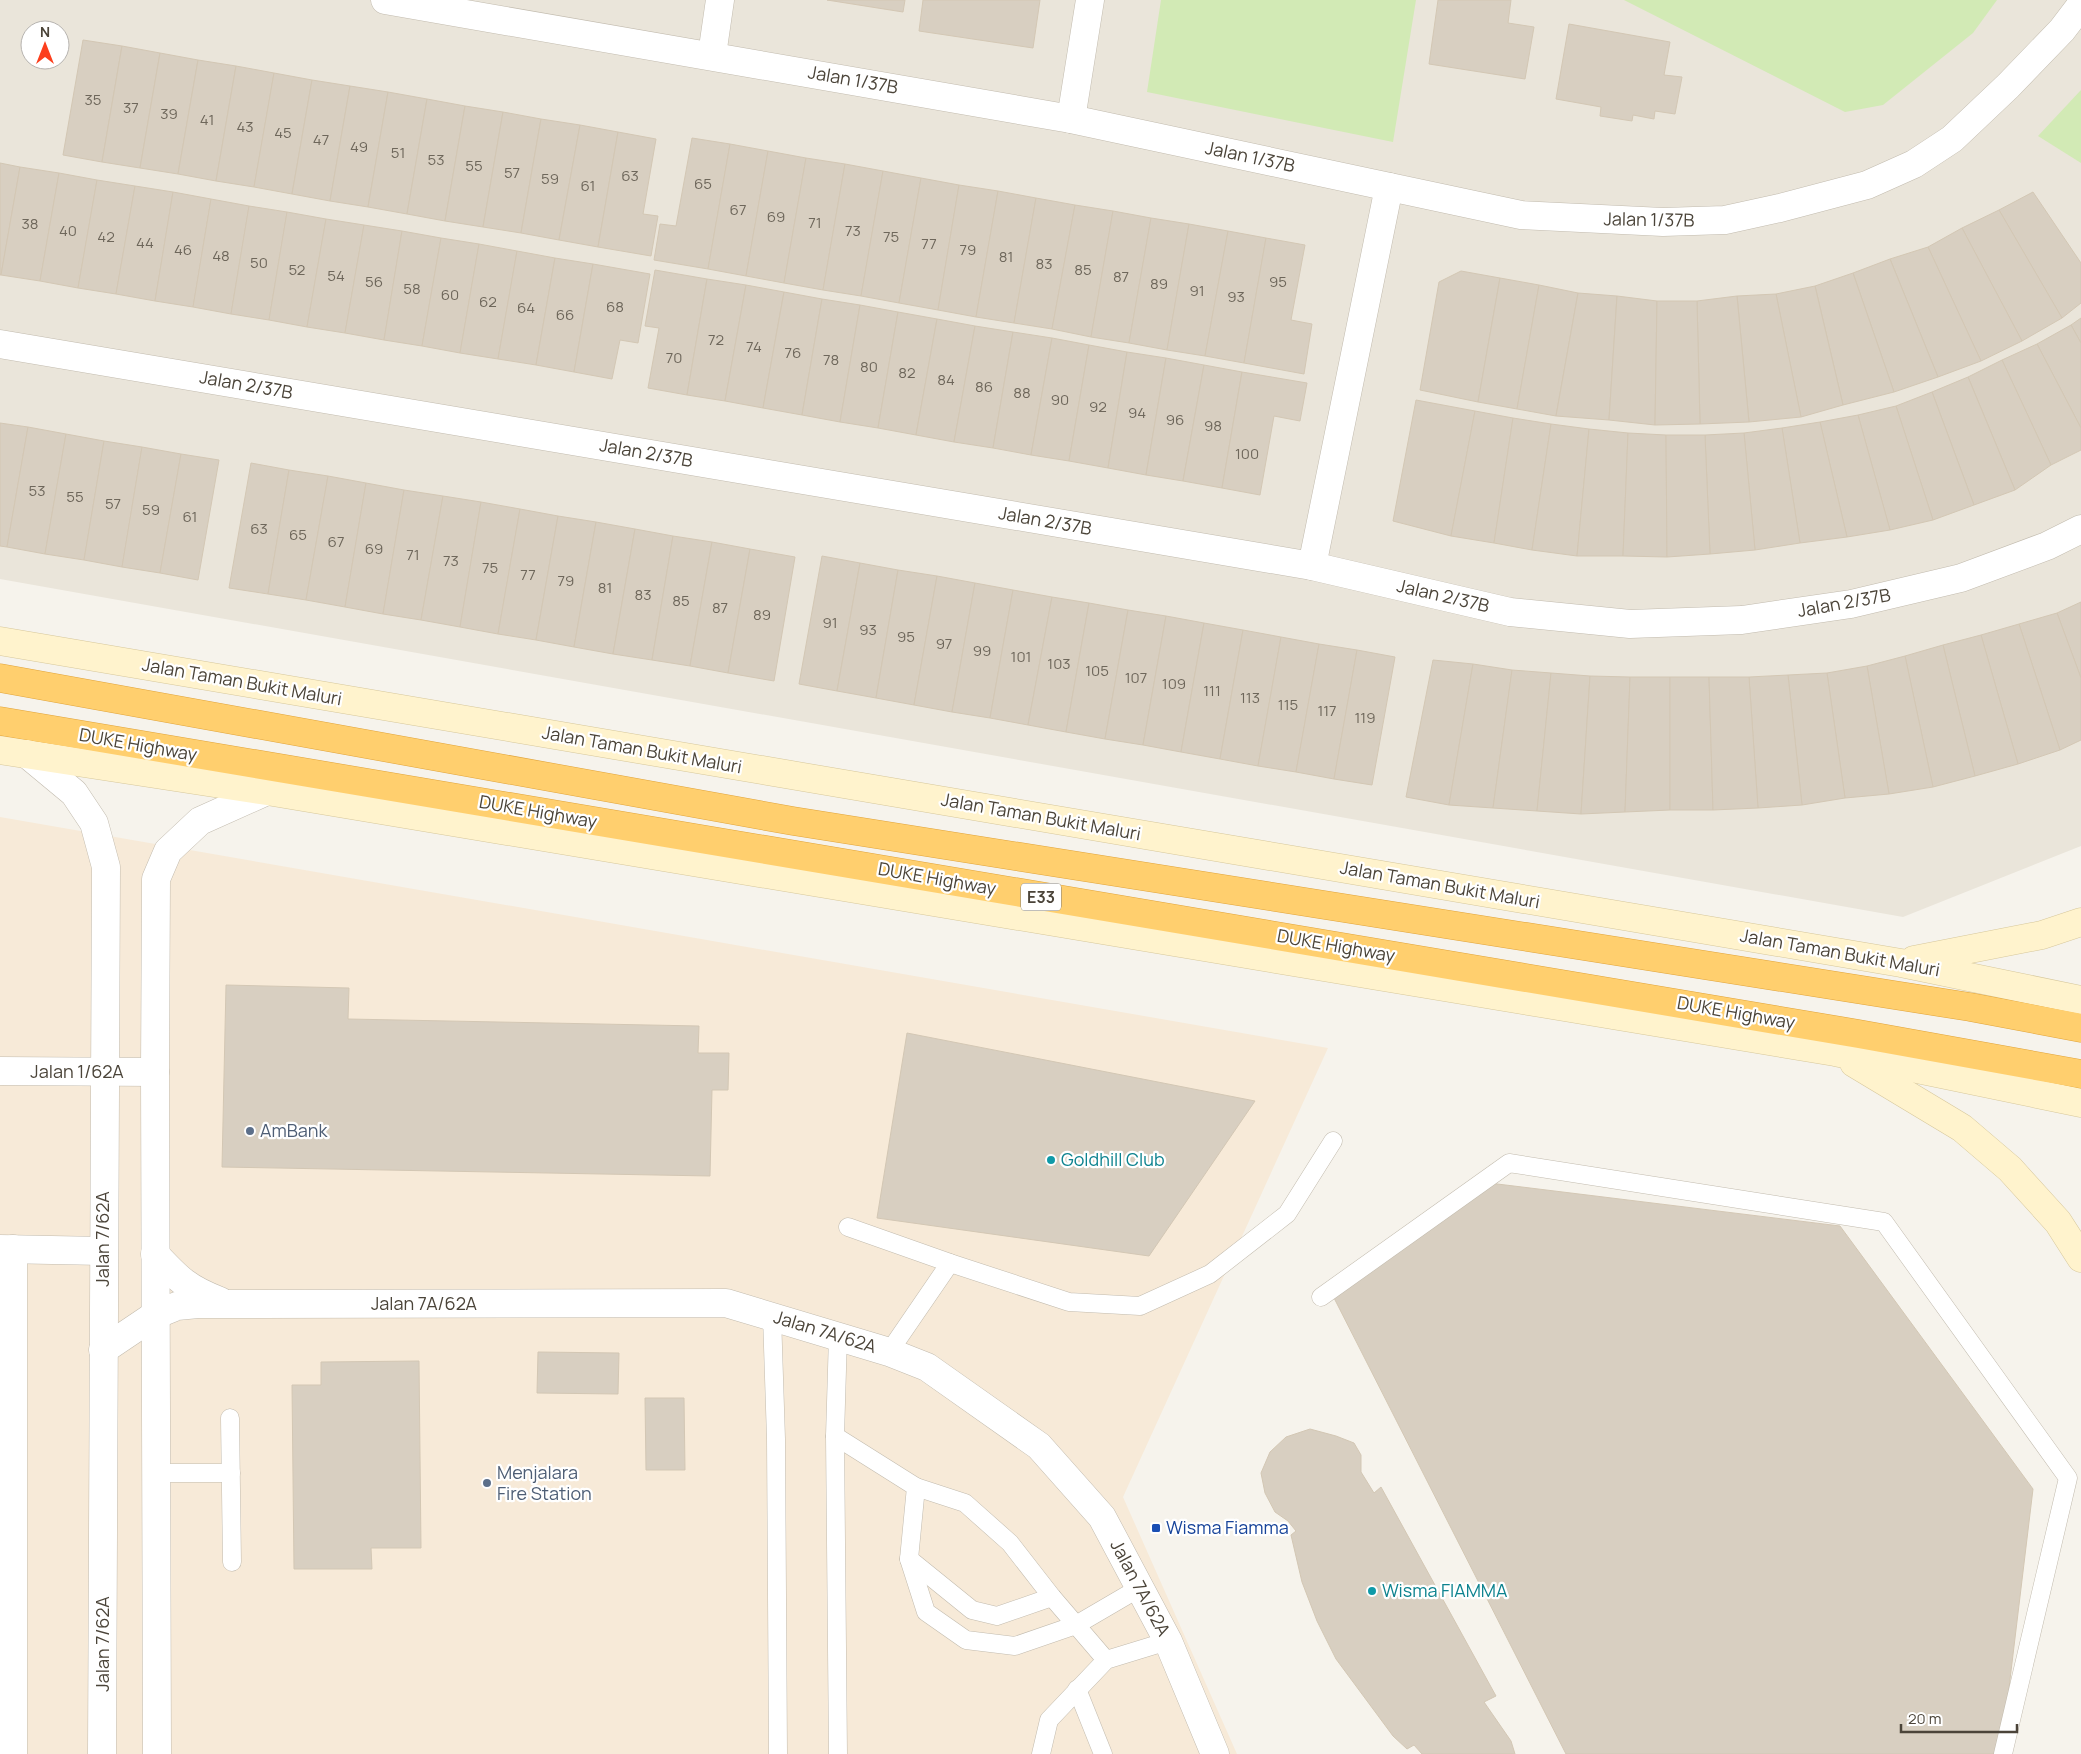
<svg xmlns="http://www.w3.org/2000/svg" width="2081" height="1754" viewBox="0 0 2081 1754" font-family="Manrope,sans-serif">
<rect width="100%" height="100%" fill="#f6f3ec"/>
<!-- residential -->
<path fill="#eae5da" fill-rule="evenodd" d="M0 0H2081V846L1903 917 0 579ZM30 30H60V60H30Z"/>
<!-- commercial -->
<path fill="#f7ead8" d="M0 817 1328 1048 1123 1497 1237 1754H0Z"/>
<!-- green -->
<g fill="#d2eab5">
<path d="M1161 0H1416L1393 142 1147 92Z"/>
<path d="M1624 0H1997L1973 33 1883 105 1845 112Z"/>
<path d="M2081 90V163L2038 136Z"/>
</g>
<!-- building -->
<g fill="#d8cfc1" stroke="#d3c7b4">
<path d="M827 0H905L903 12Z"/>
<path d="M923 0H1040L1033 48 919 31Z"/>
<path d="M1438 0H1511L1508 23 1534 27 1525 79 1429 64Z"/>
<path d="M1569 24 1670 42 1664 75 1682 77 1675 114 1655 111 1654 119 1633 115 1632 121 1600 116 1601 107 1556 99Z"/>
<path d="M83 40 122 46 102 162 63 155Z"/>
<path d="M122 46 160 53 140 168 102 162Z"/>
<path d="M160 53 198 60 178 174 140 168Z"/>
<path d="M198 60 236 66 216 181 178 174Z"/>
<path d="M236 66 274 73 254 187 216 181Z"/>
<path d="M274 73 312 80 292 194 254 187Z"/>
<path d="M312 80 350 86 330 201 292 194Z"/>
<path d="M350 86 388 92 368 207 330 201Z"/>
<path d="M388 92 427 99 407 214 368 207Z"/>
<path d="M427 99 465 106 445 221 407 214Z"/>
<path d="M465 106 503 112 483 227 445 221Z"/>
<path d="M503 112 541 119 521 233 483 227Z"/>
<path d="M541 119 580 125 559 240 521 233Z"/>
<path d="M580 125 618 132 598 247 559 240Z"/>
<path d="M618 132 656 139 643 214 658 216 651 256 598 247Z"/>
<path d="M692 138 730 144 708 269 654 260 660 224 676 226Z"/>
<path d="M730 144 768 151 746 276 708 269Z"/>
<path d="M768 151 806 158 784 283 746 276Z"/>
<path d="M806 158 845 164 823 290 784 283Z"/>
<path d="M0 163 20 167 1 275H0Z"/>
<path d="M845 164 883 171 861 296 823 290Z"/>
<path d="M20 167 59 173 40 281 1 275Z"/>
<path d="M883 171 921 178 899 303 861 296Z"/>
<path d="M59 173 97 180 78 288 40 281Z"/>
<path d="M921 178 959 185 938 310 899 303Z"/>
<path d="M97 180 135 186 116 294 78 288Z"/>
<path d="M959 185 998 191 976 317 938 310Z"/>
<path d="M135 186 173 192 155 301 116 294Z"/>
<path d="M998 191 1036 198 1014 323 976 317Z"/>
<path d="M173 192 211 199 193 307 155 301Z"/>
<path d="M2033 192 2081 263V303L2062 318 1999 210Z"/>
<path d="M1036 198 1075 205 1052 329 1014 323Z"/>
<path d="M211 199 249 206 231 314 193 307Z"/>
<path d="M1075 205 1113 211 1091 337 1052 329Z"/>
<path d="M249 206 287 212 269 320 231 314Z"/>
<path d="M1999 210 2062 318 2022 341 1962 228Z"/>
<path d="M1113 211 1151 218 1129 343 1091 337Z"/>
<path d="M287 212 326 219 307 327 269 320Z"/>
<path d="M1151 218 1189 224 1167 350 1129 343Z"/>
<path d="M326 219 364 225 345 333 307 327Z"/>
<path d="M1189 224 1228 231 1205 356 1167 350Z"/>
<path d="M364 225 402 231 384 340 345 333Z"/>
<path d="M1962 228 2022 341 1981 361 1928 247Z"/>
<path d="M402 231 441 238 422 346 384 340Z"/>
<path d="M1228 231 1266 238 1244 363 1205 356Z"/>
<path d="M441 238 479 244 460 353 422 346Z"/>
<path d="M1266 238 1305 245 1291 320 1312 324 1304 374 1244 363Z"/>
<path d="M479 244 517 251 498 359 460 353Z"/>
<path d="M1928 247 1981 361 1938 377 1890 259Z"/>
<path d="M517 251 555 258 536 365 498 359Z"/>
<path d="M555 258 593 264 574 372 536 365Z"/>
<path d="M1890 259 1938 377 1894 392 1853 273Z"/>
<path d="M593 264 650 274 638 343 620 340 612 379 574 372Z"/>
<path d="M655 270 707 279 687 395 648 388 659 328 645 326Z"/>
<path d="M1461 271 1500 278 1478 402 1420 390 1439 282Z"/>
<path d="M1853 273 1894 392 1843 405 1815 286Z"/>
<path d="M1500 278 1539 285 1517 409 1478 402Z"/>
<path d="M707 279 746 285 725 401 687 395Z"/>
<path d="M746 285 784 292 763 408 725 401Z"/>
<path d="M1539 285 1578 293 1556 416 1517 409Z"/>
<path d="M1815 286 1843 405 1801 417 1776 294Z"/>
<path d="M784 292 822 299 802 415 763 408Z"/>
<path d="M1578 293 1617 296 1609 420 1556 416Z"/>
<path d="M1776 294 1801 417 1749 422 1737 296Z"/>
<path d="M1617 296 1657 301 1655 425 1609 420Z"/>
<path d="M1737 296 1749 422 1700 424 1697 301Z"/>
<path d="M822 299 860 305 840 422 802 415Z"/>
<path d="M1657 301H1697L1700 424 1655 425Z"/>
<path d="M860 305 898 312 878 428 840 422Z"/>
<path d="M898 312 937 319 916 435 878 428Z"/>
<path d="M2081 318V343L2071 325Z"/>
<path d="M937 319 975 326 954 442 916 435Z"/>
<path d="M2071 325 2081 343V428L2037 344Z"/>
<path d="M975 326 1013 332 993 448 954 442Z"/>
<path d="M1013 332 1052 338 1031 455 993 448Z"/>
<path d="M1052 338 1089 345 1069 461 1031 455Z"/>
<path d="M2037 344 2081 428V450L2051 465 2002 360Z"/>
<path d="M1089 345 1127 352 1108 468 1069 461Z"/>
<path d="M1127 352 1166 358 1146 475 1108 468Z"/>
<path d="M1166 358 1204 365 1183 481 1146 475Z"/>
<path d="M2002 360 2051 465 2015 490 1968 377Z"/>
<path d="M1204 365 1242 372 1222 488 1183 481Z"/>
<path d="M1242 372 1307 383 1300 421 1274 416 1260 495 1222 488Z"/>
<path d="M1968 377 2015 490 1974 505 1932 392Z"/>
<path d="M1932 392 1974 505 1933 520 1896 406Z"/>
<path d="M1416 400 1475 411 1451 536 1393 521Z"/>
<path d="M1896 406 1933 520 1890 530 1858 415Z"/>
<path d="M1475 411 1513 418 1494 543 1451 536Z"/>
<path d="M1858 415 1890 530 1847 537 1820 422Z"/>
<path d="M1513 418 1551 424 1532 550 1494 543Z"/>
<path d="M1820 422 1847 537 1800 543 1782 428Z"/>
<path d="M0 423 28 427 7 547 0 546Z"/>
<path d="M1551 424 1589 429 1577 556 1532 550Z"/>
<path d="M28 427 66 434 45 554 7 547Z"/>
<path d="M1782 428 1800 543 1755 550 1744 433Z"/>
<path d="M1589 429 1628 433 1623 556H1577Z"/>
<path d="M1628 433 1666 435 1667 557 1623 556Z"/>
<path d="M1744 433 1755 550 1710 554 1705 435Z"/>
<path d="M66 434 104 441 84 560 45 554Z"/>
<path d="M1666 435H1705L1710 554 1667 557Z"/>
<path d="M104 441 142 447 122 567 84 560Z"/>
<path d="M142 447 181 454 160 573 122 567Z"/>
<path d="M181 454 219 460 198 580 160 573Z"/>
<path d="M251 463 289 470 268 594 229 588Z"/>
<path d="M289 470 328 476 306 600 268 594Z"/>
<path d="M328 476 366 483 345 607 306 600Z"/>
<path d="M366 483 404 490 383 614 345 607Z"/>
<path d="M404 490 443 496 421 620 383 614Z"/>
<path d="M443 496 481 502 460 627 421 620Z"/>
<path d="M481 502 520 509 498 634 460 627Z"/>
<path d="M520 509 558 516 536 640 498 634Z"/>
<path d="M558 516 596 522 574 647 536 640Z"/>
<path d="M596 522 635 529 613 654 574 647Z"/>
<path d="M635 529 673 536 652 660 613 654Z"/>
<path d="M673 536 712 542 690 666 652 660Z"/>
<path d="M712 542 750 549 728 673 690 666Z"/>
<path d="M750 549 795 557 774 681 728 673Z"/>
<path d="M822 556 860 563 837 691 799 684Z"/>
<path d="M860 563 898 570 876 698 837 691Z"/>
<path d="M898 570 937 576 914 705 876 698Z"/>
<path d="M937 576 975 583 952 712 914 705Z"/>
<path d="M975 583 1013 590 990 718 952 712Z"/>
<path d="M1013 590 1052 597 1028 725 990 718Z"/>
<path d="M1052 597 1089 603 1066 732 1028 725Z"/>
<path d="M2081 602V678L2057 613Z"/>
<path d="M1089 603 1128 610 1105 739 1066 732Z"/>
<path d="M1128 610 1166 616 1143 745 1105 739Z"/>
<path d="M2057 613 2081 678V740L2060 750 2019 624Z"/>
<path d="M1166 616 1204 623 1181 752 1143 745Z"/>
<path d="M1204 623 1243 630 1220 759 1181 752Z"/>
<path d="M2019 624 2060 750 2018 764 1981 635Z"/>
<path d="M1243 630 1281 637 1258 766 1220 759Z"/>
<path d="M1981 635 2018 764 1975 776 1943 645Z"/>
<path d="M1281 637 1319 644 1296 772 1258 766Z"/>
<path d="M1319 644 1357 650 1334 779 1296 772Z"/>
<path d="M1943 645 1975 776 1933 787 1905 656Z"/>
<path d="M1357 650 1395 657 1372 785 1334 779Z"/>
<path d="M1905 656 1933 787 1889 794 1867 666Z"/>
<path d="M1433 660 1473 664 1449 805 1406 797Z"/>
<path d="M1473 664 1512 670 1493 808 1449 805Z"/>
<path d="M1867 666 1889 794 1845 798 1827 673Z"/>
<path d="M1512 670 1551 673 1537 811 1493 808Z"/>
<path d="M1551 673 1590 676 1581 814 1537 811Z"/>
<path d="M1827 673 1845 798 1802 805 1788 675Z"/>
<path d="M1788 675 1802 805 1758 808 1749 677Z"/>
<path d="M1590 676 1630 677 1625 812 1581 814Z"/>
<path d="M1630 677H1670V810L1625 812Z"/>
<path d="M1670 677H1709L1713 810H1670Z"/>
<path d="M1709 677H1749L1758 808 1713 810Z"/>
<path d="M226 985 349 988 348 1019 699 1026 698 1053H729L728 1090H712L710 1176 222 1167Z"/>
<path d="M907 1033 1255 1101 1149 1256 877 1218Z"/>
<path d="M1481 1182 1840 1226 2033 1489 2001 1754H1566L1332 1294Z"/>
<path d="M538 1352 619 1353 618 1394 537 1393Z"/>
<path d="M419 1361 421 1548H371L372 1569H294L292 1385H321V1362Z"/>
<path d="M645 1398H684L685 1470H646Z"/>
<path d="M1310 1429 1336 1436 1354 1443 1361 1455V1472L1374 1493 1381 1487 1496 1696 1484 1702 1511 1741 1515 1754H1422L1414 1745 1407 1749 1393 1736 1336 1659 1317 1621 1302 1582 1291 1535 1296 1531 1288 1521 1275 1512 1265 1493 1261 1473 1270 1452 1286 1437Z"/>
</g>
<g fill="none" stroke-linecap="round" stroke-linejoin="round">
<!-- lane casing -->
<g stroke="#c2bbae" stroke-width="19">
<g id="lane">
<path d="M848 1227 950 1263 1069 1302 1140 1306 1210 1274 1287 1214 1333 1141"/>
<path d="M1321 1297 1509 1163 1884 1222 2068 1478 2003 1754"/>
<path d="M772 1316 776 1439 778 1754"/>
<path d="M838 1336 835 1436 838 1754"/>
<path d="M889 1352 950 1263"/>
<path d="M230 1418 232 1562"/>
<path d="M835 1436 916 1487 909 1559 926 1612 966 1640 1015 1646 1076 1625 1141 1587"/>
<path d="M156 1473H231"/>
<path d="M916 1487 965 1503 1010 1543 1052 1597 1106 1660"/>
<path d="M909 1559 972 1610 997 1616 1052 1597"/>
<path d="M1077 1689 1103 1754"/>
<path d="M1041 1754 1049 1720 1106 1660 1168 1641"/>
</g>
</g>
<!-- street casing -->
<g stroke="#c2bbae" stroke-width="29">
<g id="street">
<path d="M385 0 1071 119 1521 215 1663 222 1725 220 1780 208 1867 185 1914 164 1952 139 2008 86 2062 30 2081 5"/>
<path d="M712 55 720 0"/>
<path d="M1071 119 1090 0"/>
<path d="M0 344 1312 566 1510 612 1630 624 1742 620 1851 604 1961 578 2047 546 2081 529"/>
<path d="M1312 566 1389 187"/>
<path d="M27 754 74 793 94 823 106 867 102 1754"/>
<path d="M0 1071 155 1072"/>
<path d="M0 1249 103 1251"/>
<path d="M155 1254C178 1279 188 1289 220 1301"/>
<path d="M103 1350 155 1315 177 1306 198 1304 726 1303 889 1352 927 1367 1039 1446 1102 1517 1168 1641 1215 1754"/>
<path d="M13 1754V1249"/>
<path d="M157 1754 155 1072 156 879 168 851 200 821 267 791"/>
</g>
</g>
<!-- secondary casing -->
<g stroke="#d6c79b" stroke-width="29">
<g id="secondary">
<path d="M0 641 1901 963 2081 1000"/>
<path d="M0 750 267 791 1835 1052 2081 1103"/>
<path d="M1914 960 2042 935 2081 922"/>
<path d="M1854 1063 1962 1128 2010 1169 2058 1222 2081 1258"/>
</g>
</g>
<!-- highway casing -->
<g stroke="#e0a43c" stroke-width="29">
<g id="highway">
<path d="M0 678 793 821 1970 1007 2081 1028"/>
<path d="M0 721 1859 1034 2081 1074"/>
</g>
</g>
<!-- lane -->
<use href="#lane" stroke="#fff" stroke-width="18"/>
<!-- street -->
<use href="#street" stroke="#fff" stroke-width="28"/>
<!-- secondary -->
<use href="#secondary" stroke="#fff3cd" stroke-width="28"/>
<!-- highway -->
<use href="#highway" stroke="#ffcf6e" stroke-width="28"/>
</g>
<!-- markers -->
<g fill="#5c6f8a" stroke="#fff" stroke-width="2">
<circle cx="250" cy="1131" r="5"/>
<circle cx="487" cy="1483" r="5"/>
</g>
<g fill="#0f9aa8" stroke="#fff" stroke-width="2">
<circle cx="1051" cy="1160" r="5"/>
<circle cx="1372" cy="1591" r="5"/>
</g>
<rect fill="#1a4fb4" stroke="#fff" stroke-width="2" x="1151" y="1523" width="10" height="10" rx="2.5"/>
<g text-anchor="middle" stroke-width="4.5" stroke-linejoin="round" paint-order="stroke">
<!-- number labels -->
<g font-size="15" fill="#6e675b">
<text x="93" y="105">35</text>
<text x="131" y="113">37</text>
<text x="169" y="119">39</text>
<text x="207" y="125">41</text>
<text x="245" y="132">43</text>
<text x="283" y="138">45</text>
<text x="321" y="145">47</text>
<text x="359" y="152">49</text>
<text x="398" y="158">51</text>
<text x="436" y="165">53</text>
<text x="474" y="171">55</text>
<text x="512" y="178">57</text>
<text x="630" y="181">63</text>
<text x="550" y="184">59</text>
<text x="703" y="189">65</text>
<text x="588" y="191">61</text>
<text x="738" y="215">67</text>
<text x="776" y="222">69</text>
<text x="815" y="228">71</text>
<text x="30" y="229">38</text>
<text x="68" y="236">40</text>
<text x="853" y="236">73</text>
<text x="106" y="242">42</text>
<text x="891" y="242">75</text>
<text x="145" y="248">44</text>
<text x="929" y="249">77</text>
<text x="183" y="255">46</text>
<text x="968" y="255">79</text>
<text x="221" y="261">48</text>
<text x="1006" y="262">81</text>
<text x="259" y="268">50</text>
<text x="1044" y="269">83</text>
<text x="297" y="275">52</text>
<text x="1083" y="275">85</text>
<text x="336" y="281">54</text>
<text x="1121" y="282">87</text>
<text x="374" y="287">56</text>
<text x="1278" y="287">95</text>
<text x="1159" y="289">89</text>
<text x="412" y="294">58</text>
<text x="1197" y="296">91</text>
<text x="450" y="300">60</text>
<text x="1236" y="302">93</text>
<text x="488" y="307">62</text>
<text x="615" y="312">68</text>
<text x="526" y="313">64</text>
<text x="565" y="320">66</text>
<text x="716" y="345">72</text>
<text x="754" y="352">74</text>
<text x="793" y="358">76</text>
<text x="674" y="363">70</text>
<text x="831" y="365">78</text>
<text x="869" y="372">80</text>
<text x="907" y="378">82</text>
<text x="946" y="385">84</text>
<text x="984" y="392">86</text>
<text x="1022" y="398">88</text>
<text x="1060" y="405">90</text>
<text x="1098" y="412">92</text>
<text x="1137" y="418">94</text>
<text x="1175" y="425">96</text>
<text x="1213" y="431">98</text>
<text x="1247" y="459">100</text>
<text x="37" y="496">53</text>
<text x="75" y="502">55</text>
<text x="113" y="509">57</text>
<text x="151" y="515">59</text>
<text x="190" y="522">61</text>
<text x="259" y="534">63</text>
<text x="298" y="540">65</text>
<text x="336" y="547">67</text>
<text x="374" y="554">69</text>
<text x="413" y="560">71</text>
<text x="451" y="566">73</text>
<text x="490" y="573">75</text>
<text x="528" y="580">77</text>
<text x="566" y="586">79</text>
<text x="605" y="593">81</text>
<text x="643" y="600">83</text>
<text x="681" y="606">85</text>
<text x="720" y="613">87</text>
<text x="762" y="620">89</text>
<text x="830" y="628">91</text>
<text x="868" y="635">93</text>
<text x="906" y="642">95</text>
<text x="944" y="649">97</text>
<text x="982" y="656">99</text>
<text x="1021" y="662">101</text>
<text x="1059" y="669">103</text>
<text x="1097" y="676">105</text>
<text x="1136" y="683">107</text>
<text x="1174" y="689">109</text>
<text x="1212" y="696">111</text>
<text x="1250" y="703">113</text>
<text x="1288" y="710">115</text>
<text x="1327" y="716">117</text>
<text x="1365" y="723">119</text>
</g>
<!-- shield labels -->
<rect fill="#fff" stroke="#817c74" stroke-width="1" x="1021" y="883.5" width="40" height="27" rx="4"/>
<g font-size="16" font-weight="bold" fill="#4b4439">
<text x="1041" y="903">E33</text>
</g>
<!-- street labels -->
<g font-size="18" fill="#4b4439" stroke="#fff">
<text transform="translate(853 80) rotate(10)" y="6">Jalan 1/37B</text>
<text transform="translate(1250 157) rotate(12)" y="6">Jalan 1/37B</text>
<text transform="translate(1649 220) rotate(1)" y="6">Jalan 1/37B</text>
<text transform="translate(246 385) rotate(10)" y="6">Jalan 2/37B</text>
<text transform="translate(646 453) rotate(10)" y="6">Jalan 2/37B</text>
<text transform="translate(1045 521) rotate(10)" y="6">Jalan 2/37B</text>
<text transform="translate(1443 596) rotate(13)" y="6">Jalan 2/37B</text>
<text transform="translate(1844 603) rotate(-10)" y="6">Jalan 2/37B</text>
<text transform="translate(242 682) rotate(10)" y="6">Jalan Taman Bukit Maluri</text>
<text transform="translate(138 745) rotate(10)" y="6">DUKE Highway</text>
<text transform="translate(642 750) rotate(10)" y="6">Jalan Taman Bukit Maluri</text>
<text transform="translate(538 812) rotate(10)" y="6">DUKE Highway</text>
<text transform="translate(1041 817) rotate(10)" y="6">Jalan Taman Bukit Maluri</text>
<text transform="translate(937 879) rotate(10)" y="6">DUKE Highway</text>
<text transform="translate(1440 885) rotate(10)" y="6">Jalan Taman Bukit Maluri</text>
<text transform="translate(1336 946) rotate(10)" y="6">DUKE Highway</text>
<text transform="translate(1840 953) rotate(10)" y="6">Jalan Taman Bukit Maluri</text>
<text transform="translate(1736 1013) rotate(10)" y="6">DUKE Highway</text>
<text x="77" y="1078">Jalan 1/62A</text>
<text transform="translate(103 1239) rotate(-90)" y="6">Jalan 7/62A</text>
<text x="424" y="1310">Jalan 7A/62A</text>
<text transform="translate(825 1332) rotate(17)" y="6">Jalan 7A/62A</text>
<text transform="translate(1140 1588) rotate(62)" y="6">Jalan 7A/62A</text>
<text transform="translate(103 1644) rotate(-90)" y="6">Jalan 7/62A</text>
</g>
<!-- service labels -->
<g font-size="18" fill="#4e5e75" stroke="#fff" text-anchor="start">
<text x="260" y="1137">AmBank</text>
<text x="497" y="1479">Menjalara<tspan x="497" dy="21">Fire Station</tspan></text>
</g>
<!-- culture labels -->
<g font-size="18" fill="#0d838f" stroke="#fff" text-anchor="start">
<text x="1061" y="1166">Goldhill Club</text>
<text x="1382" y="1597">Wisma FIAMMA</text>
</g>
<!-- transit labels -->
<g font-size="18" fill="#164399" stroke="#fff" text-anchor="start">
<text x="1166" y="1534">Wisma Fiamma</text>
</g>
</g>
<!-- north arrow -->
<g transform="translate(45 45)"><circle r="24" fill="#ffffff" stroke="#b7b4b0"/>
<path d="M0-4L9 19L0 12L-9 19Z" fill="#fc3f1d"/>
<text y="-8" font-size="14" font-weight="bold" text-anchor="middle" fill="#4b4439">N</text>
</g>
<!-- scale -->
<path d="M1901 1724v8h116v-8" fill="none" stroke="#4b4439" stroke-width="2.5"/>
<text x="1908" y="1724" font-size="15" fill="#4b4439" stroke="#ffffff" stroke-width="4" paint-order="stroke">20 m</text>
</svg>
